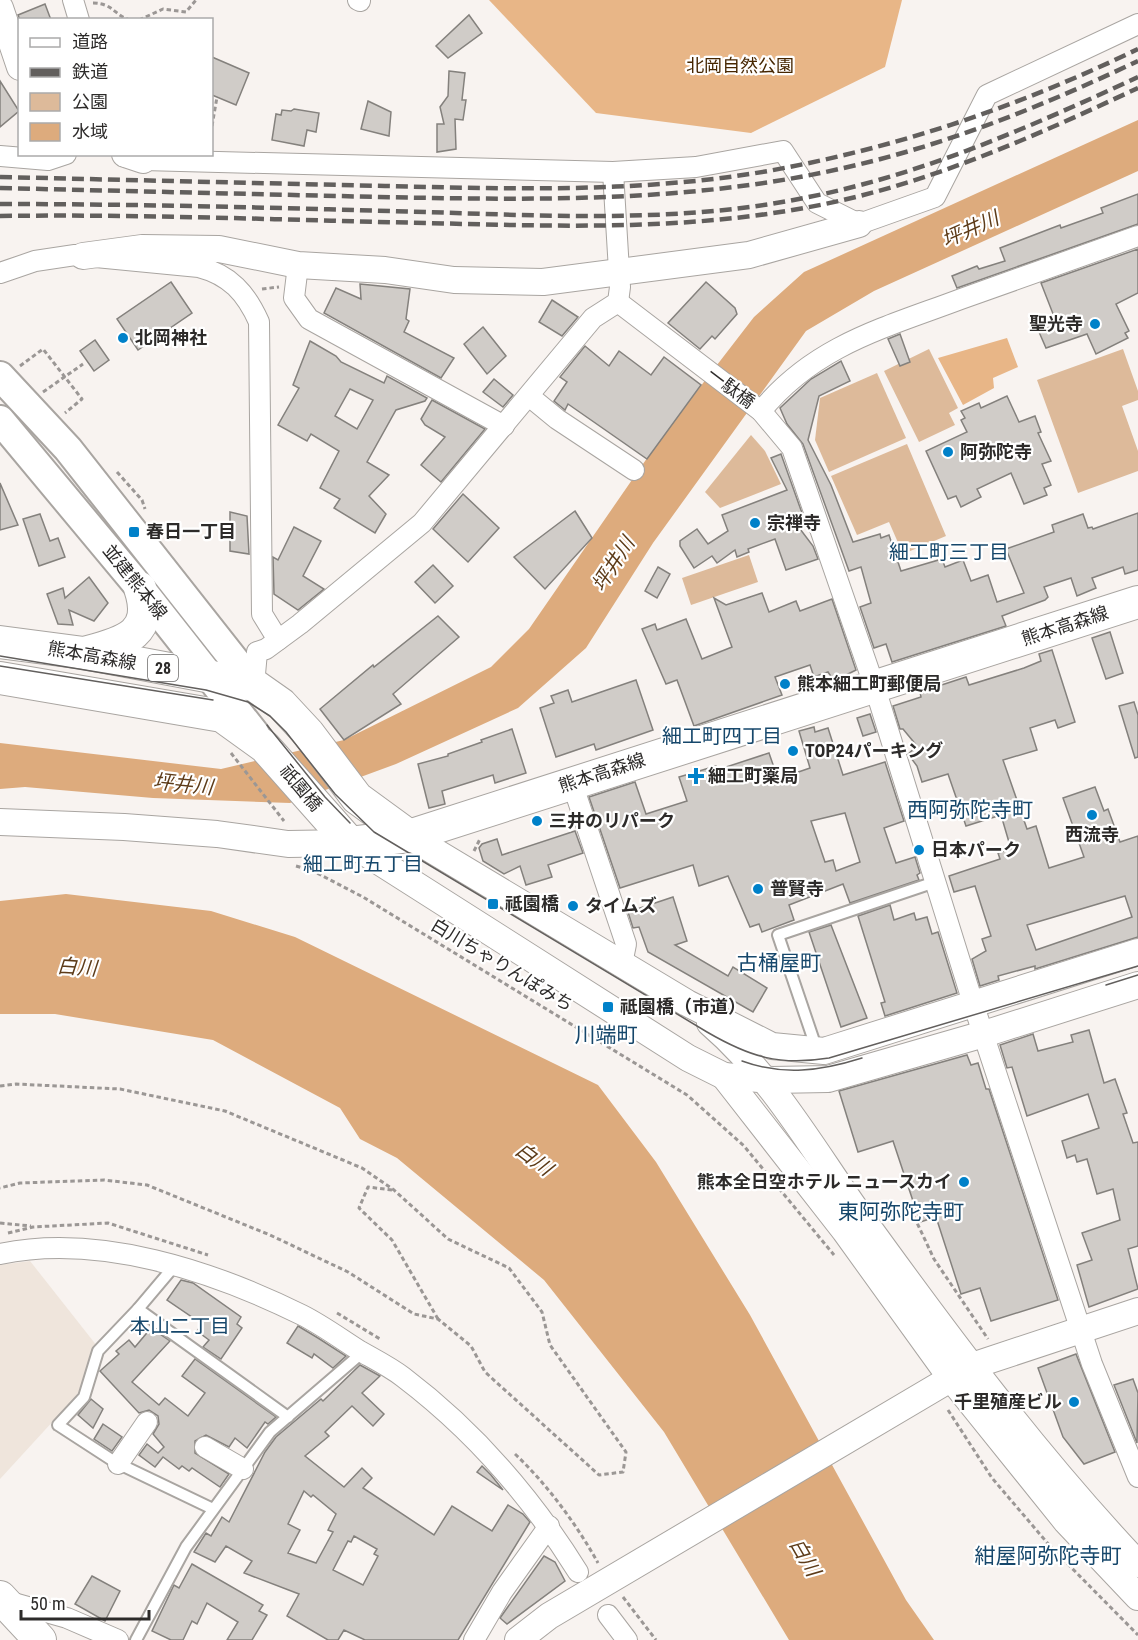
<svg xmlns="http://www.w3.org/2000/svg" width="1138" height="1640" viewBox="0 0 1138 1640" font-family="'Roboto Condensed','Noto Sans JP',sans-serif">
<rect width="100%" height="100%" fill="#f8f3f0"/>
<!-- built -->
<path fill="#efe5dc" d="M30 1261 97 1346 77 1395 0 1479V1265Z"/>
<!-- green -->
<g fill="#ddba9a">
<path d="M929 349 958 408 949 413 955 425 919 442 884 371Z"/>
<path d="M1123 349 1138 391V400L1122 406 1138 451V471L1078 493 1037 380Z"/>
<path d="M877 373 906 438 829 472 815 440 820 398Z"/>
<path d="M751 435 765 451 781 484 720 508 705 492Z"/>
<path d="M907 444 946 536 903 554 889 522 857 535 831 476Z"/>
<path d="M749 555 758 582 691 605 682 578Z"/>
</g>
<!-- forest -->
<g fill="#e8b687">
<path d="M489 0H902L885 67 751 133 596 113Z"/>
<path d="M1007 338 1018 367 993 378 994 388 963 405 938 358Z"/>
</g>
<!-- water -->
<g fill="#ddab7d">
<path d="M1138 120V171L874 291 806 331 653 543 586 648 518 708 396 764 290 803 153 798 25 787 0 789V743L221 769 344 740 491 667 529 629 663 435 754 317 804 272Z"/>
<path d="M66 894 211 911 295 937 598 1085 656 1162 750 1315 906 1600 934 1640H789L664 1432 544 1280 397 1158 360 1139 340 1108 213 1040 55 1014H0V901Z"/>
</g>
<!-- building -->
<g fill="#d0ccc8" stroke="#84817d" stroke-width="1.5" fill-rule="evenodd">
<path d="M45 4 51 20H20L18 15Z"/>
<path d="M469 15 482 33 448 58 436 46Z"/>
<path d="M212 57 249 73 236 105 212 95Z"/>
<path d="M449 71 465 73 462 100H466L463 120 455 119 456 149 437 152V124H444L440 107 448 96Z"/>
<path d="M0 81 19 111 0 127Z"/>
<path d="M368 101 391 112 389 136 361 129Z"/>
<path d="M294 109 319 113 316 132 307 130 304 146 272 140 276 114 281 115 282 110 291 111Z"/>
<path d="M1138 194V224L957 288 952 276 977 266 979 269 1005 261 1000 248 1060 225 1061 228 1103 213 1101 208Z"/>
<path d="M1138 249V293L1116 304 1129 331 1125 333 1128 338 1096 354 1087 334 1046 348 1039 332 1057 324 1041 283Z"/>
<path d="M171 282 192 313 138 350 117 319Z"/>
<path d="M706 282 735 308 737 314 715 339 712 336 700 349 668 323Z"/>
<path d="M360 284 410 289 406 319 409 321 404 332 454 358 441 378 324 313 336 288 361 299Z"/>
<path d="M552 300 578 317 562 336 539 322Z"/>
<path d="M483 327 506 356 487 374 464 344Z"/>
<path d="M900 334 910 362 900 366 888 339Z"/>
<path d="M95 340 109 360 94 371 80 351Z"/>
<path d="M310 341 336 356 341 362 384 383 387 376 427 398 425 401 396 410 367 462 389 475 369 496 386 514 375 533 334 508 340 499 320 488 339 451 311 434 307 441 278 425 299 388 293 385ZM350 389 373 400 357 429 335 416Z"/>
<path d="M585 346 609 366 619 351 651 375 664 357 701 385 647 459 568 404 565 410 554 401 567 382 560 377Z"/>
<path d="M841 361 850 381 819 396 808 440 831 485 853 542 880 534 881 538 889 535 901 571 942 559 945 567 963 560 971 581 988 575 997 602 1024 593 1006 549 1054 532 1052 525 1083 514 1088 528 1092 527 1093 529 1138 513V570L1125 574 1123 567 1092 578 1096 588 1077 596 1071 578 1044 587 1048 597 1045 600 1002 616 1006 626 892 662 886 644 874 648 860 607 871 603 861 567 849 571 803 444 787 424 780 408 811 379Z"/>
<path d="M494 379 513 395 503 407 483 392Z"/>
<path d="M1007 396 1019 422 1035 416 1041 432 1038 433 1051 461 1042 464 1051 485 1044 488 1047 495 1024 504 1011 473 977 489 981 497 961 507 956 496 948 499 926 451 967 432 961 420 965 418 961 411 979 403 981 408Z"/>
<path d="M432 400 485 429 441 482 421 465 445 437 425 425 421 419Z"/>
<path d="M781 454 802 513 791 517 813 546 818 559 786 570 775 539 748 549 749 552 737 557 735 550 717 563 712 556 694 568 680 546V541L697 529 708 544 728 531 722 515 787 490 771 458Z"/>
<path d="M0 483 18 525 0 530Z"/>
<path d="M463 494 499 528 468 562 433 529Z"/>
<path d="M575 511 592 538 545 589 514 557Z"/>
<path d="M230 512 247 516 249 554 230 551Z"/>
<path d="M40 514 50 541 58 538 65 557 39 566 23 519Z"/>
<path d="M294 527 321 541 303 576 324 589 298 610 274 594 273 557 278 560Z"/>
<path d="M433 565 453 586 435 603 415 582Z"/>
<path d="M658 567 670 574 657 598 645 591Z"/>
<path d="M89 577 108 603 94 621 69 610 73 625 58 624 47 594 63 588 65 598Z"/>
<path d="M762 593 769 612 796 601 800 611 832 599 856 670 834 681 828 672 814 677 810 665 775 677 782 695 694 726 677 680 666 684 642 629 655 624 657 630 686 619 702 659 732 647 714 598 726 605Z"/>
<path d="M438 616 459 637 393 694 401 704 344 740 320 709 373 665 374 667Z"/>
<path d="M1110 632 1123 673 1106 679 1092 638Z"/>
<path d="M1052 650 1075 722 1058 728 1055 720 1030 728 1037 750 1003 760 1027 829 1036 826 1049 868 1084 857 1063 798 1095 787 1104 811 1108 809 1120 842 1138 836V937L1035 969V966L998 976 999 980 980 986 972 959 986 951 982 939 991 936 975 886 954 892 949 876 1000 859 998 853 1011 849 1001 815 966 826 948 774 922 782 917 766 908 754 917 746 903 729H900L893 706 921 697 920 692 966 677 969 685 1024 668 1041 661 1039 654ZM1125 896 1132 917 1036 950 1027 925Z"/>
<path d="M636 680 653 730 596 750 594 744 556 757 540 708 554 703 551 696 568 690 572 702Z"/>
<path d="M1134 702 1138 715V757L1135 758 1119 706Z"/>
<path d="M870 714 876 732 863 736 857 718Z"/>
<path d="M814 727 815 732 828 728 843 775 885 762 904 821 884 828 896 863 915 857 920 873 917 875 919 880 850 903 843 884 789 905 794 920 762 932 759 924 750 927 728 876 699 886 693 865 620 888 589 797 635 782 646 814 687 801 679 777 716 766 717 770 769 753 778 779 810 768 799 731ZM845 813 860 862 836 871 833 860 825 862 811 821Z"/>
<path d="M512 729 526 773 495 783 493 775 442 791 445 804 429 808 418 764 448 756V754L482 742 481 740Z"/>
<path d="M575 831 583 853 548 865 552 877 526 885 520 866 504 874 483 861 479 848 482 844 497 839 502 855Z"/>
<path d="M673 897 687 941 675 945 728 976 733 967 767 988 753 1012 648 952 639 927 633 928 628 912Z"/>
<path d="M890 905 894 920 914 913 916 920 927 917 932 934 938 932 957 993 885 1016 881 1003 885 1002 858 916Z"/>
<path d="M831 925 867 1018 841 1027 809 932Z"/>
<path d="M1089 1030 1104 1083 1115 1079 1127 1113 1123 1114 1133 1143 1138 1142V1246L1128 1249 1138 1289 1089 1307 1077 1265 1092 1260 1082 1233 1120 1220 1113 1189 1097 1194 1087 1159 1077 1162 1075 1155 1067 1158 1062 1141 1099 1128 1088 1094 1027 1116 1012 1067 1007 1068 1000 1045 1033 1034 1038 1051 1073 1042 1071 1035Z"/>
<path d="M967 1055 971 1065 978 1063 986 1089H989L1058 1300 991 1321 980 1288 961 1294 936 1217 920 1222 893 1141 858 1152 839 1091Z"/>
<path d="M181 1280 193 1283 241 1317 237 1324 242 1328 221 1359 203 1347 209 1340 197 1331 202 1324 167 1300Z"/>
<path d="M298 1326 318 1338 346 1356 333 1368 314 1354 312 1358 287 1343Z"/>
<path d="M151 1328 170 1341 132 1382 159 1405 165 1398 188 1416 205 1393 182 1376 195 1359 276 1417 268 1424 265 1422 247 1448 235 1438 229 1447 206 1435 195 1441V1453L229 1474 220 1487 192 1468 189 1471 182 1466 179 1469 163 1457 155 1467 139 1455 147 1444 158 1453 164 1447 153 1434 159 1424 158 1416 149 1410 139 1413 100 1371 119 1354 116 1351 129 1340 135 1347Z"/>
<path d="M1076 1354 1115 1452 1084 1464 1063 1437 1038 1368Z"/>
<path d="M360 1365 380 1376 362 1393 384 1414 373 1426 352 1406 325 1432 329 1436 305 1456 344 1487 362 1468 372 1478 363 1488 434 1535 452 1506 492 1531 508 1505 523 1514 530 1522 458 1640H365L344 1630 338 1640H328L287 1616 299 1594 244 1573 252 1561 226 1546 215 1562 194 1552 206 1533 211 1536 222 1517 229 1522 265 1452 276 1437 321 1399 323 1401ZM304 1491 311 1497 313 1495 336 1514 328 1530 333 1532 316 1563 288 1553 300 1530 288 1524ZM354 1536 377 1549 374 1554 378 1556 363 1585 333 1570 348 1541 351 1542Z"/>
<path d="M1133 1379 1138 1393 1137 1443 1114 1385Z"/>
<path d="M91 1399 103 1409 93 1428 78 1415Z"/>
<path d="M103 1424 122 1437 112 1451 94 1439Z"/>
<path d="M482 1466 491 1475 503 1490 477 1472Z"/>
<path d="M544 1556 555 1562 565 1581 507 1624 500 1618Z"/>
<path d="M192 1564 263 1605 259 1611 267 1615 252 1640H227L238 1622 207 1603 197 1624 192 1621 183 1640H171L152 1631 174 1585 179 1588Z"/>
<path d="M92 1576 120 1591 105 1621 75 1604Z"/>
</g>
<g fill="none" stroke-linecap="round" stroke-linejoin="round">
<!-- service casing -->
<g stroke="#a9a5a1" stroke-width="14">
<g id="service">
<path d="M817 1050 778 935 935 882"/>
<path d="M176 1264 138 1309 98 1351 84 1397 58 1425 115 1462 213 1509"/>
<path d="M138 1309 288 1417"/>
<path d="M136 1640 186 1547 270 1432 363 1352"/>
</g>
</g>
<!-- minor casing -->
<g stroke="#a9a5a1" stroke-width="22">
<g id="minor">
<path d="M73 0 79 20"/>
<path d="M358 0 360 1"/>
<path d="M144 154 143 160 613 172 696 167 783 151 817 203 859 224 935 197 987 95 1138 24"/>
<path d="M0 156 48 160 66 154"/>
<path d="M298 265 294 298 309 319 504 426"/>
<path d="M0 273 35 261 75 255 199 267C230 275 246 293 259 322L262 614 278 640"/>
<path d="M618 302 761 411 792 448 875 688 973 1003 1092 1364 1138 1477"/>
<path d="M529 396 557 419 634 470"/>
<path d="M761 411C815 345 884 328 961 299 1020 278 1079 257 1138 236"/>
<path d="M254 685 257 652 266 649 300 624 422 523 593 318 618 302 620 287 613 172"/>
<path d="M572 783 626 944 622 964"/>
<path d="M0 1254C99 1233 213 1271 302 1315 322 1325 341 1339 360 1351 374 1359 390 1367 403 1377 473 1430 532 1498 578 1572"/>
<path d="M205 1447 243 1469"/>
<path d="M118 1464 147 1422"/>
<path d="M7 1601 67 1618 118 1640"/>
<path d="M608 1615 627 1640"/>
<path d="M474 1640 502 1592 549 1526"/>
</g>
</g>
<!-- tertiary casing -->
<g stroke="#a9a5a1" stroke-width="28">
<g id="tertiary">
<path d="M0 8 20 67"/>
<path d="M125 154 143 160"/>
<path d="M83 256 142 248 219 249 298 265 385 270 454 280 543 282 749 255 859 224"/>
<path d="M0 822 124 827 217 834 288 844 350 843 688 1058 724 1076 772 1080 828 1079 984 1034 1138 985"/>
<path d="M409 836 687 1003 772 1046 824 1051 1138 952"/>
<path d="M710 1023C773 1077 815 1153 863 1220 949 1339 1037 1457 1138 1564"/>
<path d="M724 1076 845 1231 951 1378 1066 1521 1138 1597"/>
<path d="M518 1640 549 1616 972 1366 1138 1311"/>
</g>
</g>
<!-- secondary casing -->
<g stroke="#a9a5a1" stroke-width="32">
<g id="secondary">
<path d="M0 376 68 449 254 685"/>
<path d="M0 420 140 588 255 734"/>
</g>
</g>
<!-- primary casing -->
<g stroke="#a9a5a1" stroke-width="34">
<g id="primary">
<path d="M0 642 84 653 254 685 281 704 308 733 357 798 409 836"/>
<path d="M88 652C126 642 155 633 140 588"/>
<path d="M0 678 222 716 265 747 350 843 409 836 1138 602"/>
<path d="M0 1597 40 1640"/>
</g>
</g>
<!-- path -->
<g stroke="#9b9795" stroke-width="3" stroke-dasharray="4.5 3" stroke-linecap="butt">
<path d="M93 3C113 3 115 16 130 20"/>
<path d="M139 20 163 9 186 12 196 0"/>
<path d="M212 126 217 97"/>
<path d="M262 289 279 287"/>
<path d="M20 366 43 349 82 399 65 413"/>
<path d="M43 392 83 364"/>
<path d="M117 472 142 500 145 509"/>
<path d="M231 753 284 821"/>
<path d="M474 851 480 839"/>
<path d="M296 866 313 871 363 897 687 1095 744 1146 834 1255"/>
<path d="M0 1086 16 1084 120 1089 225 1111 362 1168 394 1190 448 1239 509 1268 542 1312 550 1345 626 1452 623 1472 599 1475 485 1372 471 1346 438 1319 414 1314 348 1272 270 1235 147 1185 104 1180 20 1183 0 1188"/>
<path d="M392 1190 368 1187 359 1208 392 1240 438 1319"/>
<path d="M911 1210 934 1259 988 1339"/>
<path d="M0 1223 31 1226"/>
<path d="M8 1233 33 1227 108 1223 208 1255"/>
<path d="M337 1313 380 1339"/>
<path d="M948 1410 992 1478 1050 1546 1138 1635"/>
<path d="M515 1454C547 1484 577 1525 598 1563"/>
<path d="M623 1597 656 1640"/>
</g>
<!-- service -->
<use href="#service" stroke="#fff" stroke-width="10"/>
<!-- minor -->
<use href="#minor" stroke="#fff" stroke-width="20"/>
<!-- tertiary -->
<use href="#tertiary" stroke="#fff" stroke-width="26"/>
<!-- secondary -->
<use href="#secondary" stroke="#fff" stroke-width="28"/>
<!-- primary -->
<use href="#primary" stroke="#fff" stroke-width="32"/>
<!-- tram -->
<g stroke="#625f5d" stroke-width="1.5">
<path d="M0 656 206 690 248 702 270 716 286 732 335 794 374 832 707 1032C750 1057 779 1066 829 1058L1138 966"/>
<path d="M0 666 213 700"/>
<path d="M267 725 325 797 350 823"/>
<path d="M1106 985 1138 975"/>
<path d="M742 1061C783 1076 821 1071 862 1058"/>
</g>
<!-- rail -->
<g stroke="#625f5d" stroke-width="4.5" stroke-dasharray="12 6" stroke-linecap="butt">
<path d="M0 177C128 180 256 183 385 186 513 189 641 193 768 171 897 148 1020 106 1138 49"/>
<path d="M0 188C126 191 252 194 379 197 536 200 694 203 848 167 949 144 1045 105 1138 61"/>
<path d="M0 204C142 204 284 208 426 212 551 216 681 223 804 198 922 175 1030 127 1138 77"/>
<path d="M0 216C142 214 284 220 426 223 553 226 678 231 804 208 922 187 1031 138 1138 88"/>
</g>
</g>
<!-- markers -->
<g fill="#0081c9" stroke="#fff" stroke-width="2">
<circle cx="1095" cy="324" r="6"/>
<circle cx="123" cy="338" r="6"/>
<circle cx="948" cy="452" r="6"/>
<circle cx="755" cy="523" r="6"/>
<rect x="128" y="526" width="12" height="12" rx="3"/>
<circle cx="785" cy="684" r="6"/>
<circle cx="793" cy="751" r="6"/>
<path d="M693 767h6v6h6v6h-6v6h-6v-6h-6v-6h6z"/>
<circle cx="1092" cy="815" r="6"/>
<circle cx="537" cy="821" r="6"/>
<circle cx="919" cy="850" r="6"/>
<circle cx="758" cy="889" r="6"/>
<rect x="487" y="898" width="12" height="12" rx="3"/>
<circle cx="573" cy="906" r="6"/>
<rect x="602" y="1001" width="12" height="12" rx="3"/>
<circle cx="964" cy="1182" r="6"/>
<circle cx="1074" cy="1402" r="6"/>
</g>
<g text-anchor="middle" stroke-width="4.5" stroke-linejoin="round" paint-order="stroke">
<!-- shield labels -->
<rect fill="#fff" stroke="#6c6b6a" stroke-width="1.5" x="148" y="655" width="30" height="26" rx="4.5"/>
<g font-size="16" font-weight="bold" fill="#2d2b2a">
<text x="163" y="674">28</text>
</g>
<!-- park labels -->
<g font-size="18" fill="#462600" stroke="#fff">
<text x="740" y="72">北岡自然公園</text>
</g>
<!-- poi labels -->
<g font-size="18" font-weight="bold" fill="#2d2b2a" stroke="#fff" text-anchor="start">
<text x="1083" y="330" text-anchor="end">聖光寺</text>
<text x="135" y="344">北岡神社</text>
<text x="960" y="458">阿弥陀寺</text>
<text x="767" y="529">宗禅寺</text>
<text x="146" y="538">春日一丁目</text>
<text x="797" y="690">熊本細工町郵便局</text>
<text x="805" y="757">TOP24パーキング</text>
<text x="708" y="782">細工町薬局</text>
<text x="549" y="827">三井のリパーク</text>
<text x="1092" y="841" text-anchor="middle">西流寺</text>
<text x="931" y="856">日本パーク</text>
<text x="770" y="895">普賢寺</text>
<text x="505" y="910">祗園橋</text>
<text x="585" y="912">タイムズ</text>
<text x="620" y="1013">祗園橋（市道）</text>
<text x="952" y="1188" text-anchor="end">熊本全日空ホテル ニュースカイ</text>
<text x="1062" y="1408" text-anchor="end">千里殖産ビル</text>
</g>
<!-- street labels -->
<g font-size="18" fill="#2d2b2a" stroke="#fff">
<text transform="translate(731 388) rotate(37)" y="6">一駄橋</text>
<text transform="translate(135 582) rotate(51)" y="6">並建熊本線</text>
<text transform="translate(1065 626) rotate(-18)" y="6">熊本高森線</text>
<text transform="translate(92 656) rotate(10)" y="6">熊本高森線</text>
<text transform="translate(602 773) rotate(-18)" y="6">熊本高森線</text>
<text transform="translate(301 788) rotate(50)" y="6">祇園橋</text>
<text transform="translate(502 965) rotate(31)" y="6">白川ちゃりんぽみち</text>
</g>
<!-- water labels -->
<g font-size="20" font-style="italic" fill="#5d3b18" stroke="#fff">
<text transform="translate(970 229) rotate(-24)" y="7">坪井川</text>
<text transform="translate(613 564) rotate(-57)" y="7">坪井川</text>
<text transform="translate(183 784) rotate(6)" y="7">坪井川</text>
<text transform="translate(77 967) rotate(4)" y="7">白川</text>
<text transform="translate(534 1159) rotate(37)" y="7">白川</text>
<text transform="translate(805 1557) rotate(60)" y="7">白川</text>
</g>
<!-- neighbourhood labels -->
<g font-size="20" fill="#16476b" stroke="#fff">
<text x="949" y="559">細工町三丁目</text>
<text x="722" y="743">細工町四丁目</text>
<text x="363" y="871">細工町五丁目</text>
<text x="180" y="1333">本山二丁目</text>
</g>
<!-- quarter labels -->
<g font-size="21" fill="#16476b" stroke="#fff">
<text x="970" y="817">西阿弥陀寺町</text>
<text x="779" y="970">古桶屋町</text>
<text x="606" y="1042">川端町</text>
<text x="901" y="1219">東阿弥陀寺町</text>
<text x="1048" y="1563">紺屋阿弥陀寺町</text>
</g>
</g>
<!-- legend -->
<rect x="18" y="18" width="195" height="138" fill="#ffffff" stroke="#abaaaa" stroke-width="1.5"/>
<rect x="30" y="38" width="30" height="9" fill="#ffffff" stroke="#abaaaa" stroke-width="1.5"/>
<text x="72" y="48" font-size="18" fill="#2d2b2a">道路</text>
<rect x="30" y="68" width="30" height="9" fill="#625f5d" stroke="#abaaaa" stroke-width="1.5"/>
<text x="72" y="78" font-size="18" fill="#2d2b2a">鉄道</text>
<rect x="30" y="93" width="30" height="18" fill="#ddba9a" stroke="#abaaaa" stroke-width="1.5"/>
<text x="72" y="108" font-size="18" fill="#2d2b2a">公園</text>
<rect x="30" y="123" width="30" height="18" fill="#ddab7d" stroke="#abaaaa" stroke-width="1.5"/>
<text x="72" y="138" font-size="18" fill="#2d2b2a">水域</text>
<!-- scale -->
<path d="M21 1610v9h128v-9" fill="none" stroke="#2d2b2a" stroke-width="3"/>
<text x="30" y="1610" font-size="18" fill="#2d2b2a" stroke="#ffffff" stroke-width="4.5" paint-order="stroke">50 m</text>
</svg>
